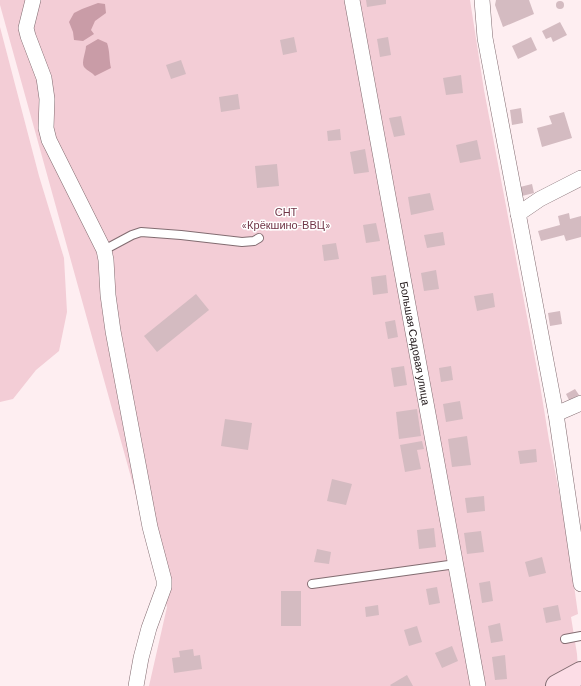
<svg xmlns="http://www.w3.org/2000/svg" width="581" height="686" viewBox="0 0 581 686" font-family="Barlow,sans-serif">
<rect width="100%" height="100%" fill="#feeef1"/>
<!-- green -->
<g fill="#f3cdd6">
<path d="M0 0H470L484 90 540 385 549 440 566 528 578 614 571 617 577 654 579 686H149L167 607 0 5Z"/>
<path d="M0 27 39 176 64 258 67 312 59 351 36 370 13 399 0 402Z"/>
</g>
<!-- water -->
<g fill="#c99ca7">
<path d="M98 3 105 4 106 13 95 21 91 30 94 34 83 41 74 40 73 32 69 22 74 13 82 9Z"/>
<path d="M98 39 107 43C110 51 109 60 111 68L95 76C92 72 87 71 84 67 81 62 86 52 86 46Z"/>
</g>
<!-- building -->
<g fill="#d4bbc1">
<path d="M366 0H386V4L367 7Z"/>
<path d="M496 0H529L534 14 503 27 495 5Z"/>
<circle cx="560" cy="5" r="4"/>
<path d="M560 22 567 35 553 42 551 37 546 39 542 31Z"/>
<path d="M294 37 297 52 283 55 280 40Z"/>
<path d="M388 37 391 55 380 57 377 39Z"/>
<path d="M531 37 537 50 518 59 512 46Z"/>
<path d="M181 60 186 74 171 79 166 65Z"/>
<path d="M461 75 463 93 446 95 443 78Z"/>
<path d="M238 94 240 109 221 112 219 97Z"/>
<path d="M521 108 523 123 512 125 510 110Z"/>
<path d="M564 112 572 138 542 147 537 128 552 124 549 116Z"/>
<path d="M401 116 405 135 394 137 389 118Z"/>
<path d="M340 129 341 140 328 141 327 131Z"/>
<path d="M477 140 481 159 460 163 456 145Z"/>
<path d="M365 149 369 172 354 174 350 152Z"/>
<path d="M277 164 279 186 257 188 255 166Z"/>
<path d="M532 184 534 193 522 196 520 187Z"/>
<path d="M430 193 434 210 411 215 408 197Z"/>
<path d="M569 213 570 219 581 216V237L566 241 564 235 541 241 538 231 560 225 558 216Z"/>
<path d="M376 223 380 241 366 243 363 225Z"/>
<path d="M443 232 445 245 427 248 424 235Z"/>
<path d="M336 243 339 259 324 261 322 245Z"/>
<path d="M436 270 439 289 424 291 421 273Z"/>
<path d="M386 275 388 293 373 295 371 277Z"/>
<path d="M493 293 495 307 477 311 474 296Z"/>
<path d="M196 294 209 310 157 352 144 336Z"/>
<path d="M560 311 562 324 550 326 548 313Z"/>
<path d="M395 320 398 337 388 339 385 322Z"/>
<path d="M404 366 407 385 394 387 391 368Z"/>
<path d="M451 366 453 380 441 382 439 368Z"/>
<path d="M575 389 579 395 569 400 566 394Z"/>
<path d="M460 401 463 419 446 422 443 404Z"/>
<path d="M417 409 421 436 399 439 396 412Z"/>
<path d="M225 419 252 423 248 450 221 446Z"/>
<path d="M467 436 471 465 452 467 448 439Z"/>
<path d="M422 441 424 449 417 450 421 469 405 472 400 445Z"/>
<path d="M536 449 537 462 520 464 518 451Z"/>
<path d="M332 479 352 484 346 505 327 501Z"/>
<path d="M484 496 485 511 467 513 465 498Z"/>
<path d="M434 528 436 547 419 549 417 530Z"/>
<path d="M481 531 484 552 467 554 464 533Z"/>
<path d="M317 549 331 552 329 564 314 562Z"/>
<path d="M542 557 546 573 529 577 525 562Z"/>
<path d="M490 581 493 601 482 603 479 583Z"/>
<path d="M437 587 440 603 429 605 426 589Z"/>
<rect x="281" y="591" width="20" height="35"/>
<path d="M378 605 379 615 366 617 365 607Z"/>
<path d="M558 605 561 620 546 623 543 608Z"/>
<path d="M500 623 503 641 491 643 488 626Z"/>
<path d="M417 626 422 642 409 646 404 630Z"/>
<path d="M452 646 458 661 442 668 435 653Z"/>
<path d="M193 649 194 656 200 655 202 669 174 673 172 658 180 657 179 651Z"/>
<path d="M505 655 507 679 495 680 492 657Z"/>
<path d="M407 675 413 686H391L390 685Z"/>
</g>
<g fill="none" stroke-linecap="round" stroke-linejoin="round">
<!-- lane casing -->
<g stroke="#826c71" stroke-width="10">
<g id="lane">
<path d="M104 250 132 235 141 232 181 235 242 242 254 241 259 238"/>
<path d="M312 584 456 564"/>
<path d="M565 639 581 636"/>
</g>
</g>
<!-- street casing -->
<g stroke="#826c71" stroke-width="16">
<g id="street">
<path d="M33 0 26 28 28 36 44 78 47 99 46 128 49 140 104 250 106 260 108 295 113 331 150 527 164 580V587L149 628 141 658 136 686"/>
<path id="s1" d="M352 0 478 686"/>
<path d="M482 0 485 38 556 414 581 584"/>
<path d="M518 214 540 199 581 178"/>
<path d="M556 414 581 403"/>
</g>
</g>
<!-- secondary casing -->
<g stroke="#826c71" stroke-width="24">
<path id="secondary" d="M557 686 581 673"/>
</g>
<!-- lane -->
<use href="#lane" stroke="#fff" stroke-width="8"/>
<!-- street -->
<use href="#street" stroke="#fff" stroke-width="15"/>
<!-- secondary -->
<use href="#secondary" stroke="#fcdde6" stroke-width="22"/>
</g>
<g text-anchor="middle" stroke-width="3" stroke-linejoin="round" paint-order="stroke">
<!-- park labels -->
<g font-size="11" fill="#6f3446" stroke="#fff">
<text x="286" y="216">СНТ<tspan x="286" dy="13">«Крёкшино-ВВЦ»</tspan></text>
</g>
<!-- street labels -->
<g font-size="11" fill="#201719" stroke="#fff">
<text dy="4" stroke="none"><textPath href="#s1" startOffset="349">Большая Садовая улица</textPath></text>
</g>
</g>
</svg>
